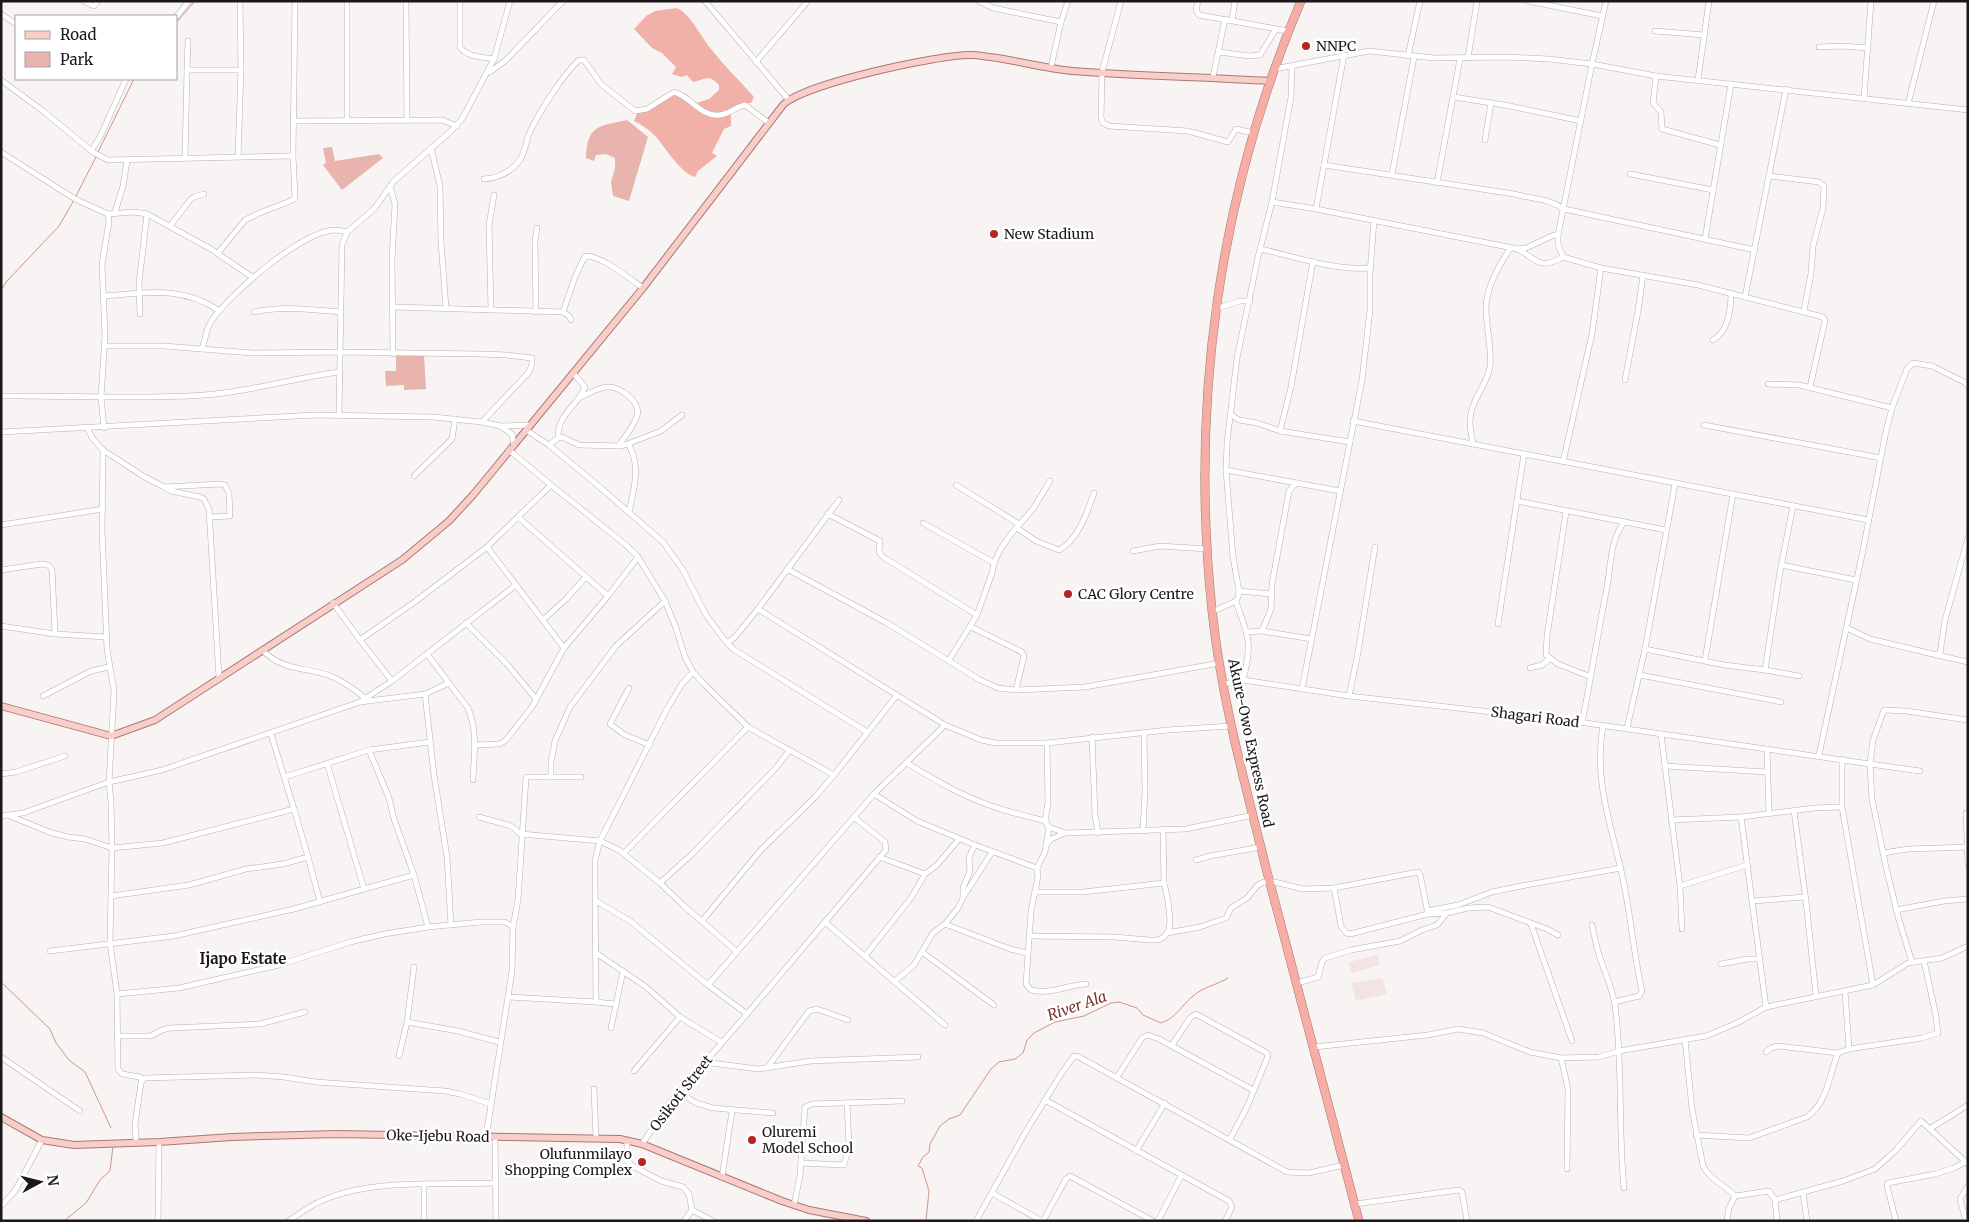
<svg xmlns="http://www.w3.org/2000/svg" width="1969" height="1222" viewBox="0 0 1969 1222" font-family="Merriweather,serif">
<rect width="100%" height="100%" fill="#f8f4f3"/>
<!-- built -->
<g fill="#f1e4e2">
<path d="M1378 955 1379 965 1351 973 1349 962Z"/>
<path d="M1382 978 1387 994 1356 1001 1351 983Z"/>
</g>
<!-- green -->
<g fill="#e9b4ad">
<path d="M627 120 648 137 629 201 613 196 611 182 615 168V158L606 154 596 155 594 161 586 158C587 125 599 126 627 120Z"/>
<path d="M332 147 335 161 379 154 383 158 342 190 323 165 326 163 323 148Z"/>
<path d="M424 355 426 389 404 390V385L386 386 385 371H396V356Z"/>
</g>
<!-- forest -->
<path fill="#f1b1a9" d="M677 8C692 15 701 38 712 50 725 67 740 81 754 97L751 103H744L731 113V126L724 129 712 153 717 156 698 171 695 177C682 174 666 149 657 138 651 131 642 125 634 121L639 109 653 107 675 94 679 97 686 94 691 99 690 105 709 99 719 90V85C709 74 706 79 693 82L687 75 682 77 672 74 676 67 662 53 652 48 634 29 646 16 655 11Z"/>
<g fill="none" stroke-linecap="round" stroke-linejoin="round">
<!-- stream -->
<g stroke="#d2948d" stroke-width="1">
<path d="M176 23 195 1"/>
<path d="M98 152 134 79"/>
<path d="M76 196 97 155"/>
<path d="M1 290 7 281 59 226 74 200"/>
<path d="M1 982 50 1029 56 1043 69 1060 85 1072 111 1128"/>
<path d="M64 1221 86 1203 100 1180 110 1171 113 1146"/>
<path d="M926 1221 929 1191 922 1168 918 1166 923 1157 929 1152 930 1144 940 1126 949 1119 960 1115 991 1069 999 1062 1015 1059 1023 1053 1027 1040 1034 1033 1055 1022 1084 1016 1111 1003 1119 1002 1137 1008 1143 1015 1161 1023C1176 1018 1181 1006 1193 996 1203 987 1217 985 1228 978"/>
</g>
<!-- minor casing -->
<g stroke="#b6b1b1" stroke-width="6">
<g id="minor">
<path d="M84 1 94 6 98 1"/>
<path d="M406 1 407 120"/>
<path d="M460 1V47C467 57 482 57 494 59"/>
<path d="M705 1 788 99"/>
<path d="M979 1 993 8 1061 22"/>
<path d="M1121 1 1102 72 1101 118 1103 123 1109 126 1188 131 1228 142 1236 129 1253 133"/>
<path d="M1198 1 1196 10 1199 15 1288 31"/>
<path d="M1528 1 1602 16"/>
<path d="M1 14 16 24"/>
<path d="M176 17 189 1"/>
<path d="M1232 20 1235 1"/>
<path d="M1655 31 1704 35"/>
<path d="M1819 47 1842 46 1868 48"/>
<path d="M1219 52 1249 56 1260 55 1276 29"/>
<path d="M1408 56 1420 1"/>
<path d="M1468 58 1477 1"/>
<path d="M756 62 808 1"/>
<path d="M1051 67 1061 22 1068 1"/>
<path d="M1274 69 1369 51 1434 58 1506 57 1549 59 1592 64 1656 76 1968 110"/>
<path d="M187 70 188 41"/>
<path d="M490 72 505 61 563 1"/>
<path d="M1656 76 1653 103 1661 112 1662 129 1720 145"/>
<path d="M1213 77 1225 19"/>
<path d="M1 80 43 111 93 152 108 160 293 156"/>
<path d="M1698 80 1709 1"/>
<path d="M1454 97 1510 106 1581 121"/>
<path d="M1864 98 1871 1"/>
<path d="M1908 104 1934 1"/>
<path d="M293 121 442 120 457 126"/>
<path d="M347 121V1"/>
<path d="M1485 140 1491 103"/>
<path d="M431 148 440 186 441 242 446 308"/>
<path d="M91 151 100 137 126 79"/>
<path d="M1 152 75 199 108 214 134 212 147 214 211 249 252 277"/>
<path d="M238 157 241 70 240 1"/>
<path d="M185 158 187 70H241"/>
<path d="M1324 165 1514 194C1532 199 1548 198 1564 209L1755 250"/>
<path d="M1392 174 1414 57"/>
<path d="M1630 174 1713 190"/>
<path d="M1770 176 1819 182 1824 186 1823 208 1813 246 1811 273 1804 311"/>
<path d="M484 179C499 178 511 172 520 160 525 152 526 142 529 134 539 112 562 76 579 60H584L601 84 635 111 647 109 674 92C690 96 701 117 719 115 729 114 736 107 745 105L769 123"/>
<path d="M1437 183 1460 59"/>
<path d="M390 186 395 204 392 260 393 354"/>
<path d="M1272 202 1316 209 1518 249"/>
<path d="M1316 209 1344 55"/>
<path d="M115 212 123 186 127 161"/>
<path d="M170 226 190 200 194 197 204 194"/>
<path d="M1554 235H1558V244L1563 257C1540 270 1538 261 1518 249L1526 248Z"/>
<path d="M1558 235 1592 64 1606 1"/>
<path d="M1705 239 1731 84"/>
<path d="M1261 249C1295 257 1336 271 1371 268"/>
<path d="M218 253 245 220 262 212 293 200 295 197 293 156 295 1"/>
<path d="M1563 257 1601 268 1698 285 1823 317 1825 321 1810 387"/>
<path d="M103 296C144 293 184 285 219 311"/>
<path d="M1745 297 1786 89"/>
<path d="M394 307 563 312 569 316 571 320"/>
<path d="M491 309 489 225 494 195"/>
<path d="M1215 309 1240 301H1250"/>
<path d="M254 312C282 305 312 310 341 312"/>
<path d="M536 312 535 241 537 228"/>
<path d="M563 312 575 277 585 256C601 255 630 279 643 288"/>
<path d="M140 314 139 283 147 214"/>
<path d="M1713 340C1729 331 1731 309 1731 293"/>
<path d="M104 346H164L252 353 340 352 481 354 507 355 532 358V364L529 372 482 422"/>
<path d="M202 349C205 340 206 329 212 320 231 293 302 231 335 230 339 230 343 231 347 232"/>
<path d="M1625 380 1638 311 1643 275"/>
<path d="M1768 384 1799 385 1892 408"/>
<path d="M1 396C69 395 136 400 204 395 249 392 294 378 339 372"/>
<path d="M581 397C589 393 598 388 607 387 620 386 641 402 637 416 633 428 625 437 618 446"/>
<path d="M339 414 342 245 347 232 374 209 394 181 451 131 462 119 494 59 510 1"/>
<path d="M1230 414 1239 420 1257 423 1280 431 1350 442"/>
<path d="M1353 421 1868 520"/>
<path d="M1704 425 1881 458"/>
<path d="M500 426 512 434 514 445"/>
<path d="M87 428 93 439 103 450 102 530 107 649 114 691 109 782 111 802 112 848 110 942 117 994 118 1069 122 1074 140 1077 141 1080"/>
<path d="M104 428 101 397 105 335 102 264 109 222 108 214"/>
<path d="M526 430 549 445 595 483 663 542 683 570 706 615 723 638 733 649 867 732"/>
<path d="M1280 431 1291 387 1313 261"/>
<path d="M1 432 316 415 433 417 482 422 500 426 530 425"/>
<path d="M558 438C558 412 576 409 585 387L573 373"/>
<path d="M1473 444C1471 433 1468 420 1472 409 1476 395 1487 383 1490 367 1492 347 1486 328 1486 309 1486 289 1499 265 1510 249"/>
<path d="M549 445 558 438 562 437 579 445 622 446 661 431 682 415"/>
<path d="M103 450 143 476 164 487 220 484 225 485 229 493 230 516 210 517"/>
<path d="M1563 462 1592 334 1601 268"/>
<path d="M1226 470 1340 491"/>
<path d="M414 476 452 439 455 419"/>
<path d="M1296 483 1289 491 1272 584 1271 609 1262 631 1312 639"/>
<path d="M551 485 626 545 638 557 665 601 676 628 685 657 693 672 706 686 748 727 834 775"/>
<path d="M956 485 1019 524"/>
<path d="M164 487 171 491 200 497 204 499 209 509 219 677"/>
<path d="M1517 501 1666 530"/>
<path d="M629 512C634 488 641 467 629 445"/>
<path d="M1566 512 1547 636 1546 655 1558 664 1591 677"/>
<path d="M828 514 880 541 879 552 883 557 977 615"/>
<path d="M518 517 608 596 564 648"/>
<path d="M923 523 994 563"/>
<path d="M1 525 103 509"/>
<path d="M1017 528 1036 541 1059 550C1078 540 1087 513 1094 493"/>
<path d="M1133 551 1160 546 1207 549"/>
<path d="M1781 565 1856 580"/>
<path d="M787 569 887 623 980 680 998 688 1016 690 1085 687 1220 663"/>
<path d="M1 570 42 564 48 565 52 569 55 634"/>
<path d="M1239 591 1271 594"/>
<path d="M608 596 638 557"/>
<path d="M1236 601C1239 612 1244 622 1246 632 1251 647 1247 665 1243 680"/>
<path d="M333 603 360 640 416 601 487 547 551 485 509 450"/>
<path d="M758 609 945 725 981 740 996 743H1047L1168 730 1231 726"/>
<path d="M1212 612 1236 601 1238 597 1239 591 1233 557 1226 470 1227 443 1237 358 1258 257 1272 202 1291 97 1292 66"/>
<path d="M543 620 566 599 586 577"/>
<path d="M466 623 507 664 536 699"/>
<path d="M1498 624 1524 454"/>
<path d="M1 626 55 634 107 637"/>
<path d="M971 627 1022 652 1024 656 1016 690"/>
<path d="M1847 628 1870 639 1937 655 1940 653 1945 620 1968 538"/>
<path d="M1246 632 1262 631"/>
<path d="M360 640 392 681"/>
<path d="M727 643 735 637 758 609 839 500"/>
<path d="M1645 649 1724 665 1765 670 1780 572 1793 506"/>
<path d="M262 650C286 673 306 666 333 677 345 682 355 690 365 698"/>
<path d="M427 654 468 708C478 731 474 755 473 780"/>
<path d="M1937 655 1968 662"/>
<path d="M949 660 977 615 992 573 994 563 1000 550 1011 534 1033 509 1050 481"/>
<path d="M1705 660 1733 494"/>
<path d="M1530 668 1542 665 1549 659"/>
<path d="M1765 670 1799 676"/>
<path d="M1640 675 1781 702"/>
<path d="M1224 684 1243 680 1349 696 1565 720 1870 764 1872 799 1886 867 1899 920 1912 962"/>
<path d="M629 688 610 724 625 735 650 745"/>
<path d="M1302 689 1362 380 1370 310V272L1374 221"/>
<path d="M425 694 434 775 447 857 451 925"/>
<path d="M43 696 91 671 109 667"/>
<path d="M1349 696 1357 658 1375 547"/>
<path d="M360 702 425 694 449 683"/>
<path d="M1582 723C1591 678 1598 632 1607 587 1611 564 1610 541 1624 522"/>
<path d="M1603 725C1593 785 1613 828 1624 884 1631 919 1634 955 1642 991L1639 996 1614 1002"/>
<path d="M1627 728 1645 649 1675 484"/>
<path d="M271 734 294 809"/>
<path d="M1661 734 1680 886 1682 929"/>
<path d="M1092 737 1095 814 1098 833"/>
<path d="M1047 743 1048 802 1045 821 1049 827 1065 833 1186 829 1253 815"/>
<path d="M475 745 500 744 506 740 532 707 564 648 487 547"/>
<path d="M1767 749 1769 813"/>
<path d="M369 750 389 798 394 819 414 875 428 927"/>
<path d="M1819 755 1862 555 1886 431 1892 408 1907 369 1913 363 1932 366 1964 382 1968 386"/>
<path d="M1842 759V807L1873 985"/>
<path d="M327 763 364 889 414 875"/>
<path d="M907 763C938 782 969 800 1004 810 1017 814 1031 817 1045 821"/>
<path d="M1665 766 1767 772"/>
<path d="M1920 771 1870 764 1873 740 1884 710 1906 711 1968 720"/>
<path d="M1 774 16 772 65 756"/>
<path d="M285 777 369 750 430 742"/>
<path d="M551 777V762L555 741 570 707 616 646 665 601"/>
<path d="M874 794 917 821 975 845 1037 868"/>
<path d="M1794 811 1806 901 1816 996"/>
<path d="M1966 813 1968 864"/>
<path d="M1 816 23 813 109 782 162 770 360 702 392 681 516 585"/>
<path d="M10 816 49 832 68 837 85 839 112 848 163 843 294 809 308 857 320 902"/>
<path d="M479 817 511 826 521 834 600 841 619 850 660 883 683 905 736 951"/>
<path d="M1741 817 1766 1007"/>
<path d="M1671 820 1741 817 1814 808 1842 807"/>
<path d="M1049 827 1045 852 1037 868 1038 876 1031 911 1026 984 1031 990C1050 995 1067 985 1086 984"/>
<path d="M1143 831 1145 791 1144 733"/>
<path d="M1047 844 1051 839 1065 833"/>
<path d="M624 853 748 727"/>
<path d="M1883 853 1908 849 1968 847"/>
<path d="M879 857 925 874"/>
<path d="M1196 860 1210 856 1261 847"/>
<path d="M660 883 691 855 775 769 789 751"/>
<path d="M1680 886 1747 865"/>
<path d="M1334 888 1341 926 1346 933 1350 934 1428 914 1447 913"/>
<path d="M1035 892H1083L1164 883"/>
<path d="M111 896 189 885 246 869 283 864 308 857"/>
<path d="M964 896 992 852"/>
<path d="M596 901 630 921 708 985 747 1014 671 1101 642 1144"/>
<path d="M1753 901 1805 897"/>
<path d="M1896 910 1944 901 1968 899"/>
<path d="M1427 911 1458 905 1492 892 1521 886 1621 868"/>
<path d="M702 921 760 851 815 797 834 775 897 695"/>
<path d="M825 922 945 1025"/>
<path d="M945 924 1010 949 1027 953"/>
<path d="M1531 924 1572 1041"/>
<path d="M1592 925C1594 933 1595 942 1598 951 1603 969 1612 986 1615 1005 1623 1066 1618 1127 1624 1188"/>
<path d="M1167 933 1200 927 1226 918 1231 908 1247 898 1258 885 1264 882 1270 881 1303 889 1334 888 1418 872 1420 874 1428 914"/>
<path d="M1029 936 1115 937 1149 940H1158L1164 937 1169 930 1170 920 1168 900 1164 883 1163 829"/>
<path d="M50 951 174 936 294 909 364 889"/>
<path d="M922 952 994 1005"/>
<path d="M596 953 646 987 680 1017 721 1042"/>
<path d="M865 956 911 898 925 874 937 865 959 839"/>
<path d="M1721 964 1747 959H1759"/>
<path d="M895 981 914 965 933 933 945 924 958 908 963 898V888L970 871 969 857 975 845"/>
<path d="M1297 983 1318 977 1322 962 1325 958 1351 950 1400 941 1422 930 1437 925 1447 913 1468 908 1488 907 1547 929 1558 935"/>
<path d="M708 985 874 794 945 725"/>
<path d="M117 994 179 988 279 965 350 942 384 934 428 927 481 922H505L513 927"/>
<path d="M509 997 596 1002 615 1004"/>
<path d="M596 1002 595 880V860L600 841 668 707 682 684 693 672"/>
<path d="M747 1014 886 850 885 842 855 818"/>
<path d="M407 1022 414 967"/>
<path d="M611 1028 623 971"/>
<path d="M117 1036H151L162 1030 170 1028 260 1024 305 1012"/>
<path d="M1685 1039 1692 1109 1703 1166C1710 1180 1725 1185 1735 1196L1729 1208 1727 1221"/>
<path d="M1172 1045 1190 1018 1196 1014 1267 1053 1268 1056 1247 1107 1230 1139"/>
<path d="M1314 1047 1428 1035 1458 1029 1483 1033 1530 1052 1561 1058 1599 1057 1619 1051 1706 1036 1737 1023 1766 1007 1873 985 1908 963 1942 958 1968 946"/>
<path d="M1849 1049 1922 1038 1938 1033 1936 1016 1924 961"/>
<path d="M1766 1052 1771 1048 1778 1046 1838 1053"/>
<path d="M399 1056 407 1022 458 1031 499 1042"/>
<path d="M1 1057 80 1111"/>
<path d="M1561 1058 1568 1089 1567 1169"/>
<path d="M704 1062 758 1069 811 1061 918 1057"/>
<path d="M767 1068 809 1011 817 1009 848 1020"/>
<path d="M634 1071 680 1017"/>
<path d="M1117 1077 1142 1038 1148 1035 1159 1039 1253 1090"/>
<path d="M594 1089 596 1138"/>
<path d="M679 1092 696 1103 713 1108 773 1113"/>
<path d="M1045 1100 1229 1201 1232 1207 1225 1221"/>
<path d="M1931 1128 1968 1105"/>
<path d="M1696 1135 1749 1138 1807 1117C1828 1102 1829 1075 1838 1053L1849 1049 1845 991"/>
<path d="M486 1137 512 971 513 927 518 900 526 778 527 777H581"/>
<path d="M495 1137 496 1221"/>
<path d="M627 1141V1159L631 1165 661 1181 683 1187 689 1194 692 1210 684 1221"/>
<path d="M136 1142 135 1124 141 1083 144 1078 256 1075 284 1077 316 1082 445 1091 460 1094 491 1104"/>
<path d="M1136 1151 1165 1103"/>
<path d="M801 1163 844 1165 849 1146 847 1103"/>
<path d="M722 1177 732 1111"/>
<path d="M424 1185V1221"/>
<path d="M992 1193 1042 1221"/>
<path d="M1803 1193 1807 1221"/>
<path d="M1735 1196 1769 1191 1775 1200 1777 1221"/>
<path d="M1775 1200 1843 1181 1875 1169 1896 1150 1921 1121 1968 1164"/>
<path d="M1355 1204 1459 1190 1462 1192 1467 1221"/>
<path d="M794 1205 800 1176 805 1107 812 1104 902 1101"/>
<path d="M1 1206 15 1191 42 1140"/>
<path d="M692 1210 713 1221"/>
<path d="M158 1221 159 1142"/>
<path d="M289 1221C301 1212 312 1204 326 1199 374 1179 443 1185 495 1183"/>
<path d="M976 1221 1025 1133 1061 1074 1074 1056 1079 1057 1287 1172 1309 1173 1344 1165"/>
<path d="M1043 1221 1066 1179 1070 1176 1153 1221"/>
<path d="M1158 1221 1181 1176"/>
<path d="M1896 1221 1887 1186 1888 1183 1935 1174 1954 1168 1965 1162"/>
<path d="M1966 1221 1960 1199 1968 1186"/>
</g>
</g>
<!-- major casing -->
<g stroke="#a87974" stroke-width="8">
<g id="major">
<path d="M1 706 111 736 155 720 402 560 449 521 473 495 643 288 783 105C803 84 940 54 972 55 1006 57 1039 68 1073 71 1138 76 1204 77 1270 81"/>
<path d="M1 1117 42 1140 74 1145 159 1142 232 1137 336 1134 620 1139 642 1144 782 1201 809 1210 866 1221"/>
</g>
</g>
<!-- highway casing -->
<g stroke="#a87974" stroke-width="9">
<path id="highway" d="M1301 1C1219 194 1190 402 1212 610 1221 698 1245 783 1266 868 1297 986 1328 1103 1359 1221"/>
</g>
<!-- minor -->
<use href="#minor" stroke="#fff" stroke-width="5"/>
<!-- major -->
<use href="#major" stroke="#f9cec9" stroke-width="6"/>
<!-- highway -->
<use href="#highway" stroke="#f5ada5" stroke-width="8"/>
</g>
<!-- markers -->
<g fill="#b52525" stroke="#fff" stroke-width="2">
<circle cx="1306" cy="46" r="5"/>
<circle cx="994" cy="234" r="5"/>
<circle cx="1068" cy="594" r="5"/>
<circle cx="752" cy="1140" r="5"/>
<circle cx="642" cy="1162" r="5"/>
</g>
<g text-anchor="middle" stroke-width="5" stroke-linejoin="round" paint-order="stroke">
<!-- poi labels -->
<g font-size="14" fill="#1a1818" stroke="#fff" text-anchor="start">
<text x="1316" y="51">NNPC</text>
<text x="1004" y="239">New Stadium</text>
<text x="1078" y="599">CAC Glory Centre</text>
<text x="762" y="1137">Oluremi<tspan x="762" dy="16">Model School</tspan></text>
<text x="632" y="1159" text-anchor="end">Olufunmilayo<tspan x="632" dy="16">Shopping Complex</tspan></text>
</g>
<!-- street labels -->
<g font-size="14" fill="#1a1818" stroke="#fff">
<text transform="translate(1535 717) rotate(7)" y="5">Shagari Road</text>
<text transform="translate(1251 743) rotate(78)" y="5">Akure-Owo Express Road</text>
<text transform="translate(681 1093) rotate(-52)" y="5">Osikoti Street</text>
<text transform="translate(438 1136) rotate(1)" y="5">Oke-Ijebu Road</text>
</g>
<!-- neighbourhood labels -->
<g font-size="15" font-weight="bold" fill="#1a1818" stroke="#fff">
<text x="243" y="964">Ijapo Estate</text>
</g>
<!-- water labels -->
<g font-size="15" font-style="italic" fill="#7c312b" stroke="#fff">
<text transform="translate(1077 1006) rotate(-19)" y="5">River Ala</text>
</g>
</g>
<!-- border -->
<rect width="1969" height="1222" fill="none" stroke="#1a1818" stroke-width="5"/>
<!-- legend -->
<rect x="15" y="15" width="162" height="65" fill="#ffffff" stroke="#a3a3a3"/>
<rect x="25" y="31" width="25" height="8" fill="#f9cec9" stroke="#a3a3a3"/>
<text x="60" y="40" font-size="15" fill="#1a1818">Road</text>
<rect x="25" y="52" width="25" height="15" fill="#e9b4ad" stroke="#a3a3a3"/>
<text x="60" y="65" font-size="15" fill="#1a1818">Park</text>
<!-- north arrow -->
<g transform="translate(40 1182) rotate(83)" stroke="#ffffff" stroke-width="4" paint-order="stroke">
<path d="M0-4L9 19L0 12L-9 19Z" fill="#1a1818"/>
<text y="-8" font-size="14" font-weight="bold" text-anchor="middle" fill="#1a1818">N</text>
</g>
</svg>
